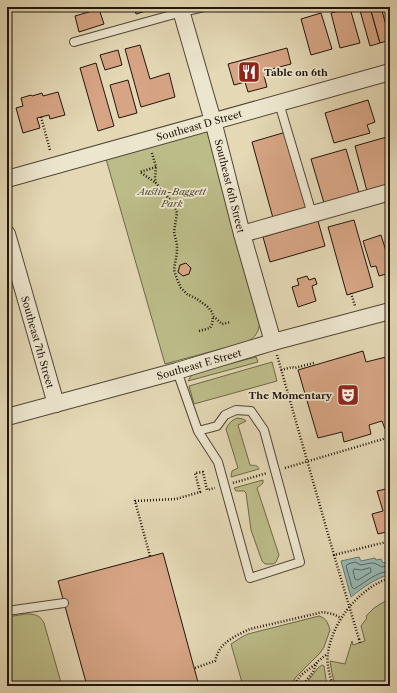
<svg xmlns="http://www.w3.org/2000/svg" width="397" height="693" viewBox="0 0 397 693" font-family="'Libre Caslon Text',serif">
<rect width="100%" height="100%" fill="#e4d8b5"/>
<filter id="stains"><feTurbulence type="fractalNoise" baseFrequency=".005" numOctaves="4"/><feColorMatrix values="0 0 0 0 .2 0 0 0 0 .09 0 0 0 0 .02 0 0 0 .5 -.17"/></filter>
<radialGradient id="worn" r=".72"><stop offset=".6" stop-color="#630" stop-opacity="0"/><stop offset="1" stop-color="#630" stop-opacity=".3"/></radialGradient>
<!-- green -->
<g fill="#bcbc88" stroke="#6e684a">
<path d="M203 131 208 133 260 321C259 331 256 338 246 342L165 364 106 159Z"/>
<path d="M256 357 258 362 188 381 191 376 194 373Z"/>
<path d="M272 362 277 381 194 404 189 386Z"/>
<path d="M237 418 243 419 246 421 238 425 250 465C255 466 257 464 259 469L231 477 232 471 238 468 226 429C228 424 232 420 237 418Z"/>
<path d="M263 480V483L257 488 279 555 276 562 273 564H265L262 561 251 530 246 493 244 491H236L234 488Z"/>
<path d="M390 598V686H335L332 673 330 661 345 664 352 641 353 645 365 641 361 626 367 618 366 616 374 608Z"/>
<path d="M26 614C35 614 40 615 44 623L62 686H7V617Z"/>
<path d="M319 616C326 618 328 623 330 630L324 647 320 653 296 677 290 686H243L231 644 242 637 248 634Z"/>
<path d="M322 665 324 666 327 686H304L318 668Z"/>
</g>
<!-- water -->
<path fill="#97b9b4" stroke="#677770" d="M359 557 361 561 375 558 376 560 381 559 383 563 390 561V574C375 579 363 587 351 597L341 561Z"/>
<g fill="none" stroke-linecap="round" stroke-linejoin="round">
<!-- shore -->
<g stroke="#5c6760" stroke-width="1">
<path d="M390 565 382 567C372 561 372 563 361 565L355 562 348 564 346 566 352 587 354 589C366 582 376 572 390 571"/>
<path d="M370 568 371 570V572L358 580 355 579 353 571 354 569 361 570Z"/>
</g>
</g>
<!-- building -->
<g fill="#d7a585" stroke="#20150b">
<path d="M134 7H156V8L136 14Z"/>
<path d="M359 7H370L380 43 370 46Z"/>
<path d="M370 7H381L390 40 380 43Z"/>
<path d="M350 8 360 43 340 48 331 13Z"/>
<path d="M99 9 104 24 79 32 75 16Z"/>
<path d="M321 13 332 49 311 55 301 19Z"/>
<path d="M140 45 150 79 169 73 175 97 141 107 125 49Z"/>
<path d="M287 48 291 64 268 70 269 75 264 76 267 87 248 92 245 82 234 85 228 64Z"/>
<path d="M118 50 122 65 105 70 100 55Z"/>
<path d="M96 63 114 126 98 131 80 68Z"/>
<path d="M128 80 137 113 119 118 110 85Z"/>
<path d="M58 92 65 115 50 119 49 115 37 118 40 128 23 133 16 108 23 106 21 98 31 95 32 96 42 93 43 96Z"/>
<path d="M368 100 375 122 367 125 370 133 334 143 325 113Z"/>
<path d="M286 132 307 208 273 218 252 142Z"/>
<path d="M390 136V185L367 191 355 146Z"/>
<path d="M346 149 359 193 324 203 311 159Z"/>
<path d="M354 220 373 287 347 295 328 227Z"/>
<path d="M318 221 325 246 270 262 263 237Z"/>
<path d="M381 235 390 264V273L379 276 376 266 371 267 363 241Z"/>
<path d="M186 263 191 268 189 274 183 276 178 272 180 265Z"/>
<path d="M307 276 309 280 315 278 317 284 312 286 316 301 298 307 292 287 299 285 297 279Z"/>
<path d="M363 351 366 362 390 356V428L385 429 382 421 369 425 371 434 344 442 342 432 318 438 298 370Z"/>
<path d="M390 488V531L378 534 372 514 383 511 377 491Z"/>
<path d="M163 553 199 686H87L58 581Z"/>
</g>
<g fill="none" stroke-linecap="round" stroke-linejoin="round">
<!-- service casing -->
<g stroke="#514636" stroke-width="10">
<g id="service">
<path d="M74 42 182 12 204 7"/>
<path d="M279 103 312 214"/>
<path d="M177 371 198 431 218 462 250 578 300 562 264 430 251 411 236 410 225 415 217 426 198 431"/>
<path d="M7 611 64 603"/>
</g>
</g>
<!-- minor casing -->
<g stroke="#514636" stroke-width="18">
<g id="minor">
<path d="M180 7 213 121 242 234 273 342"/>
<path d="M7 179 390 72"/>
<path d="M7 234 56 404"/>
<path d="M242 234 390 192"/>
<path d="M7 417 177 371 273 342 390 311"/>
</g>
</g>
<!-- path -->
<g stroke="#20150b" stroke-width="2.5" stroke-dasharray="1 2" stroke-linecap="butt">
<path d="M41 117 50 150"/>
<path d="M152 153 156 167 155 179 156 183 170 200 175 207 177 213 174 232 177 245V252L174 270 177 279 181 288 187 294 197 299 208 307 212 312 213 316 222 324 231 322"/>
<path d="M156 167 140 172 156 183"/>
<path d="M351 293 355 306"/>
<path d="M199 331 210 328 212 324 213 317"/>
<path d="M277 355 334 555 390 541"/>
<path d="M281 370 292 367 295 368 298 367 314 363"/>
<path d="M285 468 390 437"/>
<path d="M233 483 267 473"/>
<path d="M150 556 135 501 176 499 200 492 195 473 203 472 207 490 215 488"/>
<path d="M359 639 360 643"/>
<path d="M195 668 215 661C216 658 217 654 219 651 224 641 239 634 250 629L323 612 333 614 341 618"/>
<path d="M293 686 301 675 317 663"/>
<path d="M302 686 313 672 317 662 327 654"/>
<path d="M333 686C330 677 326 662 328 653 332 622 360 587 390 578"/>
</g>
<!-- service -->
<use href="#service" stroke="#ede6cf" stroke-width="8"/>
<!-- minor -->
<use href="#minor" stroke="#ede6cf" stroke-width="16"/>
<!-- path-bridge -->
<path stroke="#20150b" stroke-width="2.5" stroke-dasharray="1 2" stroke-linecap="butt" d="M334 555 359 639"/>
</g>
<!-- icons -->
<defs>
<g id="restaurant-square" transform="scale(1.15)"><rect x="-9" y="-9" width="18" height="18" rx="4" fill="#8f2418" stroke="#ede6cf"/><path d="M-5-6h1v4h1v-4h1v4h1v-4h1v5L-1.5 .5V6h-2V.5L-5-1ZM5-6V6H3V1.5H1.5Q1.5-4 5-6Z" fill="#fff"/></g>
<g id="theatre-square" transform="scale(1.15)"><rect x="-9" y="-9" width="18" height="18" rx="4" fill="#8f2418" stroke="#ede6cf"/><path d="M-5-5.5Q0-4 5-5.5V0Q5 5 0 6Q-5 5-5 0ZM-3.3-2.5H-1v1.5H-3.3ZM1-2.5H3.3v1.5H1ZM-2.8 1Q0 5.5 2.8 1Z" fill="#fff"/></g>
</defs>
<g fill-rule="evenodd">
<use href="#restaurant-square" x="249" y="72"/>
<use href="#theatre-square" x="348" y="395"/>
</g>
<g text-anchor="middle" stroke-width="3.5" stroke-linejoin="round" paint-order="stroke">
<!-- poi labels -->
<g font-size="10" font-weight="bold" fill="#20150b" stroke="#ede6cf" text-anchor="start">
<text x="264" y="76">Table on 6th</text>
<text x="332" y="399" text-anchor="end">The Momentary</text>
</g>
<!-- street labels -->
<g font-size="10" fill="#20150b" stroke="#ede6cf">
<text transform="translate(199 125) rotate(-16)" y="4">Southeast D Street</text>
<text transform="translate(230 186) rotate(76)" y="4">Southeast 6th Street</text>
<text transform="translate(38 342) rotate(74)" y="4">Southeast 7th Street</text>
<text transform="translate(199 364) rotate(-16)" y="4">Southeast E Street</text>
</g>
<!-- park labels -->
<g font-size="10" font-style="italic" fill="#574f37" stroke="#ede6cf">
<text x="172" y="195">Austin-Baggett<tspan x="172" dy="12">Park</tspan></text>
</g>
</g>
<!-- margin -->
<rect width="397" height="693" fill="none" stroke="#e4d8b5" stroke-width="24"/>
<rect x="8" y="8" width="381" height="677" fill="none" stroke="#20150b" stroke-width="2"/>
<rect x="12" y="12" width="373" height="669" fill="none" stroke="#20150b"/>
<rect width="100%" height="100%" filter="url(#stains)"/>
<rect width="100%" height="100%" fill="url(#worn)"/>
</svg>
